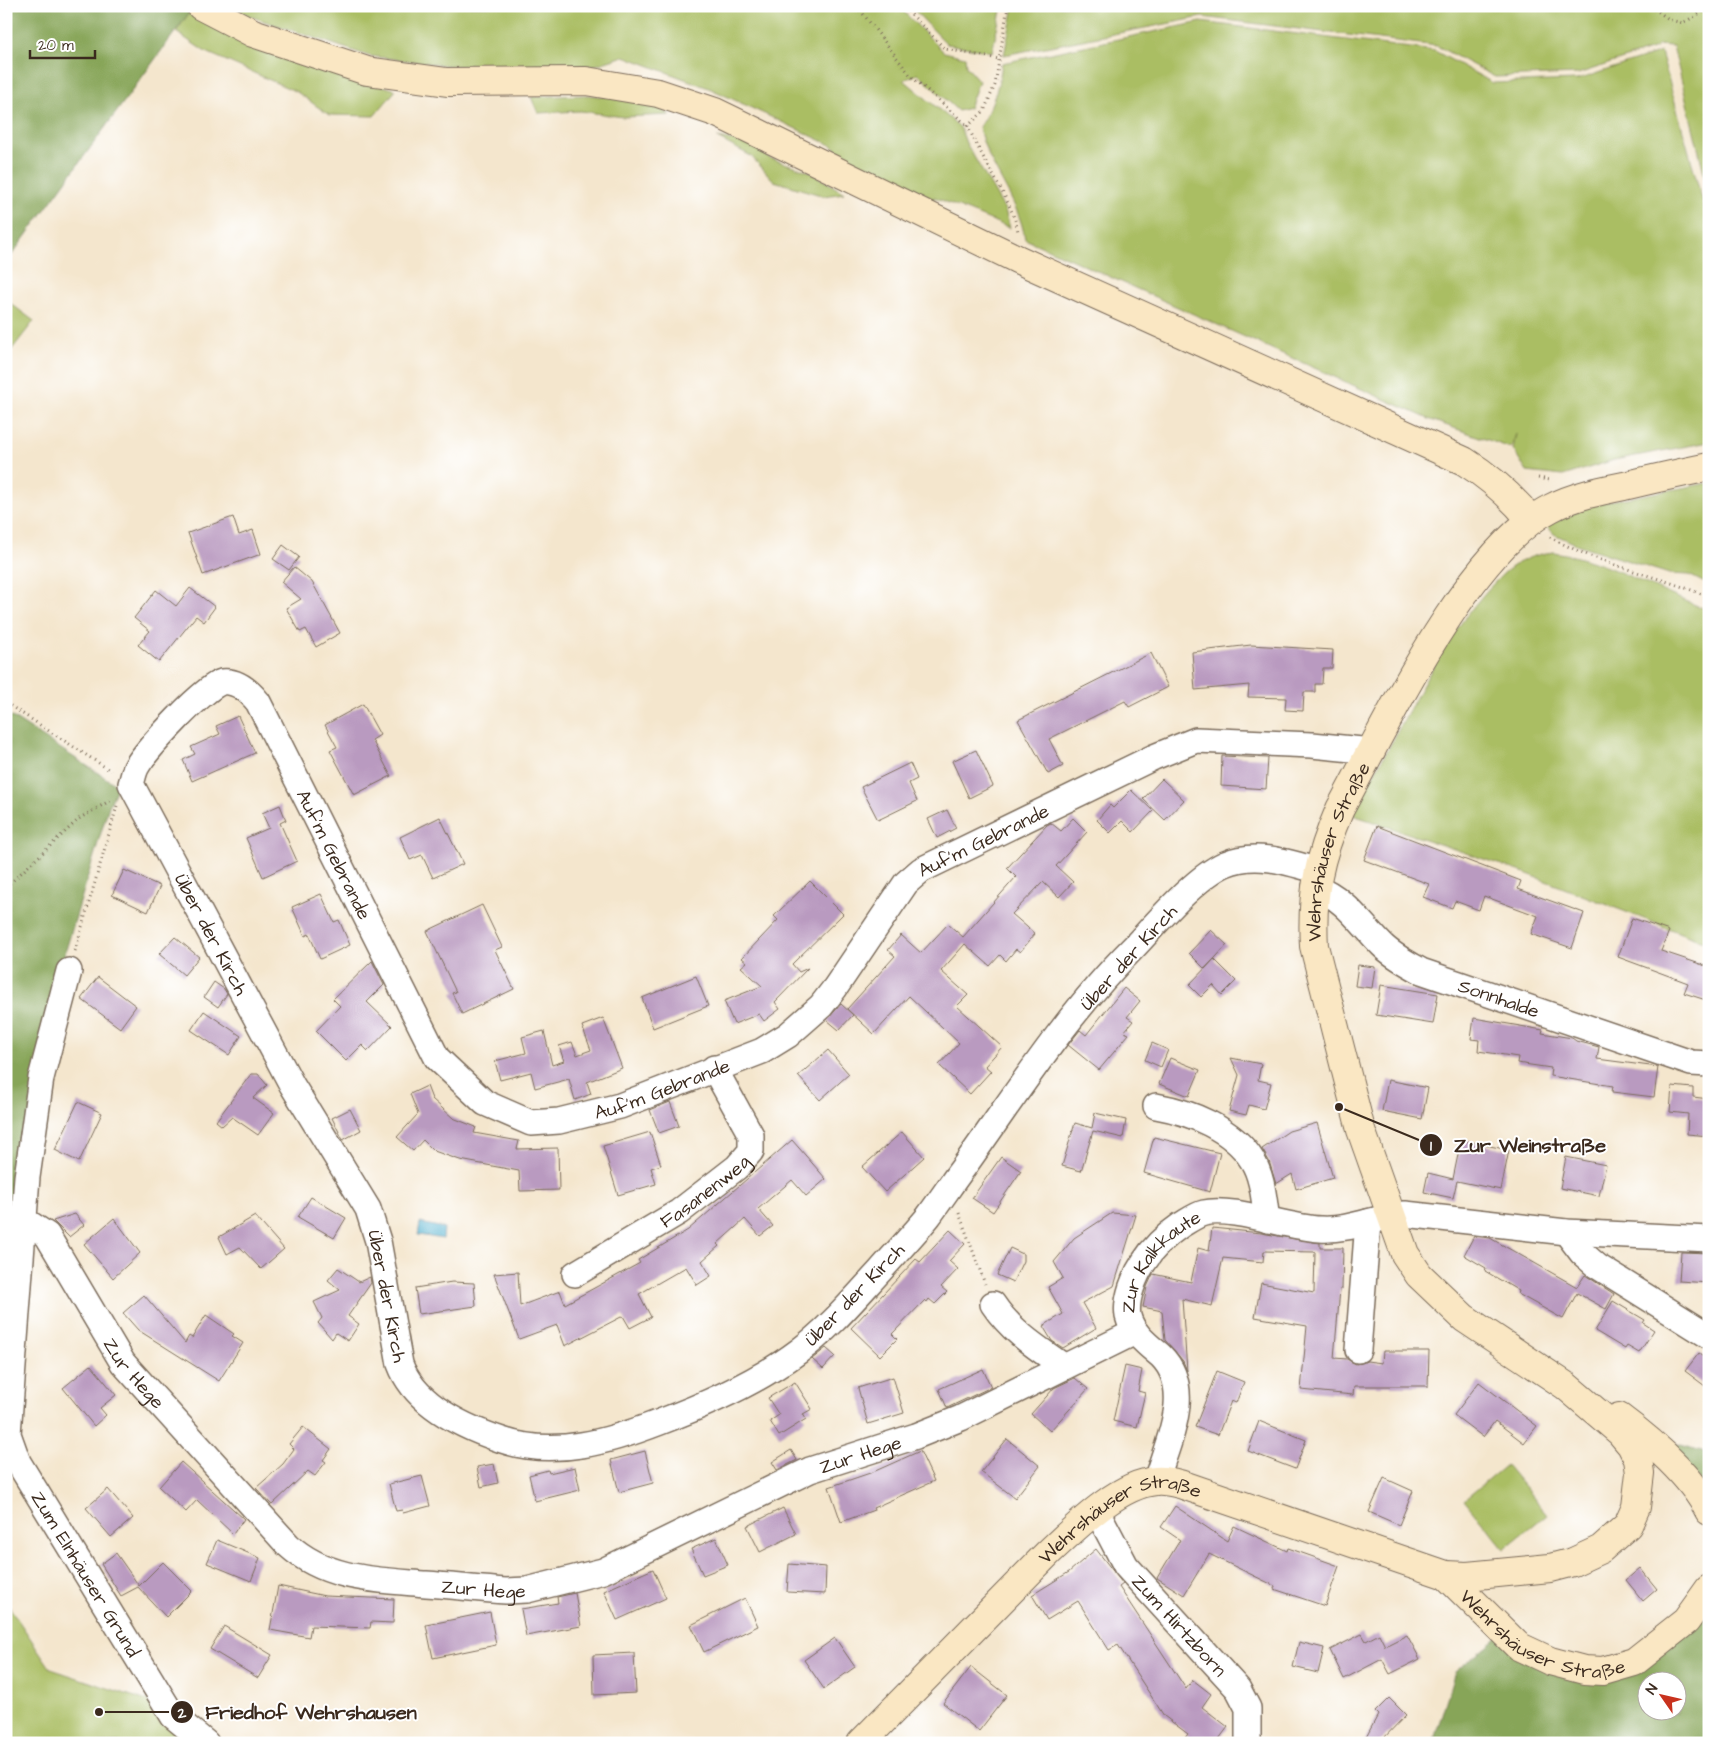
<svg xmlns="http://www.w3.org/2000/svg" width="1715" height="1749" viewBox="0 0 1715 1749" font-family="'Architects Daughter',sans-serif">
<rect width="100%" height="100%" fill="#fff"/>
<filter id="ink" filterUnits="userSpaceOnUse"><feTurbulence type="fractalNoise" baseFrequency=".02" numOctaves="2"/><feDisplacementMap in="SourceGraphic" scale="10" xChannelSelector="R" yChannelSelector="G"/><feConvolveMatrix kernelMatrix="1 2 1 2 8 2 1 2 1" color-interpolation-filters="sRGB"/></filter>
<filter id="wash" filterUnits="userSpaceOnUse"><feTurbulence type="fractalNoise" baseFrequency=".0096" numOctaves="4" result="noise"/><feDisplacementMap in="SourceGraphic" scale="20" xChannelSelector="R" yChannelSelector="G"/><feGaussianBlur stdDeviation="1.12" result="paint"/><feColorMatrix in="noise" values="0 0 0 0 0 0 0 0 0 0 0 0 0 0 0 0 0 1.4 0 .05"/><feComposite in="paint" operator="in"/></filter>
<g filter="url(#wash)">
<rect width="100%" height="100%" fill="#f4e6cd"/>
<!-- green -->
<g fill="#aabe63" stroke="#727440">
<path d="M232 6H903L904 12 944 52 965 57 966 66 979 81 969 108 958 111 918 74 904 80 960 127 966 143 1005 210 1010 228 934 197 933 204 841 158 835 147 711 89 624 56 596 65 555 68 452 66 369 56 249 16Z"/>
<path d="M910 6H1002L992 52 947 44Z"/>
<path d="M1014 6H1709V193L1673 46 1657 45 1656 48 1578 74 1495 77 1437 46 1202 17 1004 55Z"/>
<path d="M189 13 287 56 396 90 374 116 329 115 297 92 204 51 176 32Z"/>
<path d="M1201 22 1435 51 1493 83 1577 80 1661 52 1709 224V442L1614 460 1563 476 1527 472 1513 449 1516 434 1511 448 1431 420 1025 239C1019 198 987 167 979 127 992 107 999 88 1002 63Z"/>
<path d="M588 95 649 101 670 115 623 117 581 111 538 113 531 97Z"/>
<path d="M717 138 748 143 770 158 811 172 844 193 824 196 774 181 751 156Z"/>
<path d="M6 300 34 321 6 357Z"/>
<path d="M1709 483V585L1689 575 1669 574 1576 544 1554 534 1547 526 1593 504Z"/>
<path d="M1554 552C1610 561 1656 592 1709 610V944L1525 873 1353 815C1363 790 1379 766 1392 742 1423 685 1453 623 1500 577 1515 562 1533 554 1554 552Z"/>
<path d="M1506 1465 1547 1514 1504 1549 1464 1500Z"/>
<path d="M6 1602 51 1669 156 1704 193 1743H6Z"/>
</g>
<!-- forest -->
<g fill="#87a559" stroke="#61683c" fill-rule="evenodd">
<path d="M6 6H180L189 13 6 263Z"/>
<path d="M6 713 118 786 109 806 60 970 6 1345Z"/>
<path d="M1663 1440 1709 1453V1492Z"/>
<path d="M1709 1605V1743H1433L1455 1672 1498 1637 1586 1680ZM1648 1682H1678V1712H1648Z"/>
</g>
<!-- water -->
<path fill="#4daecc" stroke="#446c75" d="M420 1223 444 1228 443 1239 418 1235Z"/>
<g id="blocks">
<!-- building -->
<g fill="#b99ac0">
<path d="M233 517 239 535 253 530 261 554 203 575 188 533Z"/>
<path d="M283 545 299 557 289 570 273 559Z"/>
<path d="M294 567 312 582 340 633 316 647 306 629 300 632 286 608 301 599 281 582Z"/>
<path d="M190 588 215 607 204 622 196 616 159 662 138 645 150 631 134 618 156 590 176 606Z"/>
<path d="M1251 645 1333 650 1332 668H1323L1322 684H1315V692H1304L1303 711 1285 710 1286 698 1248 697 1249 685 1195 690 1192 652Z"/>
<path d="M1151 653 1168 687 1129 707 1125 701 1049 739 1063 766 1048 774 1018 720Z"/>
<path d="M363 704 380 735 372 740 391 776 354 795 330 750 337 747 325 725Z"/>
<path d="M238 716 255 753 192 781 183 760 195 754 191 747 220 734 216 726Z"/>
<path d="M976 750 993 786 969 798 952 761Z"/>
<path d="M1222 756 1268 758 1266 789 1221 786Z"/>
<path d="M910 763 917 779 909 783 917 801 878 820 861 787Z"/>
<path d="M1162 779 1184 800 1165 820 1143 799Z"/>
<path d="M1131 790 1153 811 1133 832 1122 821 1110 833 1097 820 1110 805 1113 808Z"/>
<path d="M280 805 286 820 280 823 297 861 263 877 246 838 269 828 262 813Z"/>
<path d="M947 810 956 828 937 838 928 819Z"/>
<path d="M440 817 463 864 433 878 422 855 410 860 400 837Z"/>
<path d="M1073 818 1087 832 1056 866 1073 882 1059 897 1043 882 1012 914 1035 934 1020 952 1016 949 1006 961 1000 955 990 966 965 944 941 971 968 995 957 1006 1002 1047 985 1066 991 1071 970 1094 939 1065 959 1043 909 996 874 1034 847 1009 895 956 888 950 901 935 921 953 948 924 963 937 1016 877 1007 868 1047 825 1051 823 1061 831Z"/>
<path d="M1377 826 1521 881 1518 889 1584 913 1572 948 1531 934 1538 916 1484 896 1479 910 1455 901 1452 908 1423 897 1429 884 1364 860Z"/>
<path d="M124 870 160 886 148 912 112 895Z"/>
<path d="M810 881 843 914 792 964 799 972 808 968 775 1002 780 1009 764 1021 759 1014 734 1024 724 1001 762 986 741 967 747 962 742 958 778 920 774 916Z"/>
<path d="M321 894 334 922 339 920 350 945 320 959 309 934 305 936 292 907Z"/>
<path d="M482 905 502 947 495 950 514 989 462 1014 452 993 456 992 427 931Z"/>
<path d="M1632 918 1669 931 1661 951 1709 967V1001L1684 993 1688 983 1618 957Z"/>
<path d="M1211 930 1227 945 1205 969 1189 953Z"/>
<path d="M175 937 199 957 184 975 159 954Z"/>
<path d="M1214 959 1236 981 1222 995 1213 985 1201 997 1189 985Z"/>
<path d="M372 961 384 985 367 1002 392 1026 368 1051 362 1045 346 1061 316 1031 340 1006 333 999Z"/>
<path d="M1358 965 1375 967 1372 988 1355 986Z"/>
<path d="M696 976 708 1006 653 1028 642 998Z"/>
<path d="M98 977 136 1006 120 1028 81 999Z"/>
<path d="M214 982 224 989 227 994 218 1007 204 997Z"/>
<path d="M1381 985 1438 994 1433 1024 1376 1015Z"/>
<path d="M1124 988 1140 1001 1127 1017 1133 1021 1124 1032 1129 1034 1099 1070 1068 1045 1080 1030 1086 1035Z"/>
<path d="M841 1004 853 1015 839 1030 827 1020Z"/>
<path d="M204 1011 241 1036 229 1055 191 1030Z"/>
<path d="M603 1018 622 1068 587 1082 591 1094 575 1100 569 1079 535 1088 531 1072 500 1080 495 1061 526 1053 522 1037 544 1031 552 1065 564 1061 559 1046 572 1042 577 1055 591 1050 582 1026Z"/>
<path d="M1474 1018 1543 1030 1542 1033 1572 1038 1576 1041 1599 1047 1597 1059 1658 1067 1654 1097 1612 1092 1613 1086 1550 1076 1551 1068 1517 1063 1518 1057 1478 1051 1479 1040 1471 1039Z"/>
<path d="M1152 1043 1168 1050 1161 1067 1145 1060Z"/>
<path d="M828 1050 849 1074 820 1100 798 1076Z"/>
<path d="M1170 1058 1200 1070 1189 1096 1159 1084Z"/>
<path d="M1231 1058 1261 1064 1258 1080 1271 1083 1264 1109 1249 1105 1246 1115 1229 1111 1239 1075Z"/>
<path d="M251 1074H258L267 1085 253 1098 274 1113 258 1135 232 1117 222 1126 216 1121Z"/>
<path d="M1388 1080 1428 1088 1422 1119 1382 1111Z"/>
<path d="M427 1086 432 1099 453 1118 476 1127 474 1133 519 1141 517 1149 558 1148 559 1190 520 1191 519 1171 460 1160 434 1151 423 1140 413 1151 397 1137 418 1114 410 1094Z"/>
<path d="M1672 1086 1693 1088V1097L1709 1099V1136L1687 1134 1688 1114 1670 1112Z"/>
<path d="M78 1102 102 1113 79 1162 55 1150Z"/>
<path d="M670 1102 679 1126 659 1133 650 1110Z"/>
<path d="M350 1109 361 1130 343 1140 332 1118Z"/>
<path d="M1095 1113 1126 1120 1123 1138 1093 1131 1081 1171 1062 1166 1075 1123 1092 1128Z"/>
<path d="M1317 1123 1333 1178 1296 1189 1292 1174 1276 1184 1269 1161 1262 1149 1289 1131Z"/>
<path d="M650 1132 661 1165 651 1168 656 1184 618 1195 603 1146Z"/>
<path d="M902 1132 924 1157 885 1192 862 1167Z"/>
<path d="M1154 1137 1220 1153 1210 1192 1144 1173Z"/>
<path d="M792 1140 826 1179 806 1196 792 1180 758 1209 773 1226 760 1236 745 1219 717 1244 719 1246 702 1261 711 1276 697 1285 686 1267 639 1294 651 1317 630 1328 623 1316 565 1346 557 1325 519 1339 494 1274 518 1272 520 1306 560 1291 565 1304 640 1263 638 1260 688 1230Z"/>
<path d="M1461 1140 1509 1150 1501 1190 1457 1181 1453 1198 1424 1192 1428 1173 1453 1179Z"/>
<path d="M1001 1157 1021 1171 993 1212 972 1198Z"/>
<path d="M1566 1157 1606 1165 1599 1196 1560 1188Z"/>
<path d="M311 1197 346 1218 334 1238 298 1217Z"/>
<path d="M1112 1213 1136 1215 1114 1286 1082 1303 1096 1328 1063 1348 1052 1341 1043 1326 1063 1314 1048 1287 1063 1278 1054 1262 1074 1238Z"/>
<path d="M75 1214 84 1225 69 1237 53 1221Z"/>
<path d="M255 1216 284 1249 261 1269 240 1247 227 1254 219 1237Z"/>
<path d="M114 1218 140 1253 113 1278 84 1244Z"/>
<path d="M1212 1228 1261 1233 1320 1243V1248H1343L1342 1289H1340L1334 1358 1347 1359 1356 1364 1367 1361 1382 1363 1383 1351H1429L1428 1386H1354L1353 1395 1301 1390 1307 1326 1255 1317 1261 1283 1314 1293 1315 1252 1264 1251 1263 1262 1223 1258 1212 1306 1182 1299 1187 1371 1183 1361 1165 1340 1162 1311 1143 1307 1147 1287 1153 1274 1191 1282 1198 1248 1209 1251Z"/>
<path d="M950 1230 965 1244 949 1261 958 1269 941 1287 947 1292 935 1304 929 1299 927 1302 925 1300 892 1334 897 1339 880 1356 851 1328 916 1259 920 1262Z"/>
<path d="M1474 1236 1490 1238 1577 1287 1585 1275 1614 1294 1606 1309 1577 1293 1563 1319 1518 1294 1519 1291 1485 1271 1486 1268 1464 1255Z"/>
<path d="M1010 1248 1023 1254V1261L1013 1282 997 1275Z"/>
<path d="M1681 1252 1709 1253V1283L1679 1281Z"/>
<path d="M338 1268 359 1282 370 1277 371 1283 348 1316 359 1324 348 1341 336 1333 332 1339 318 1323 322 1318 314 1302 340 1290 328 1280Z"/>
<path d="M452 1282 474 1283 476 1306 419 1314 415 1288Z"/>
<path d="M144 1295 185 1343 189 1336 192 1338 206 1315 234 1334 232 1336 243 1343 219 1381 138 1330 123 1313Z"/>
<path d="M1613 1301 1645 1320 1643 1323 1654 1330 1639 1353 1627 1346 1625 1349 1595 1331Z"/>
<path d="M826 1348 835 1356 823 1369 812 1359Z"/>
<path d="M1699 1353 1709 1360V1389L1685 1371Z"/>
<path d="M91 1365 116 1395 100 1408 106 1415 94 1426 63 1388Z"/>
<path d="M1125 1366 1142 1370 1138 1391 1145 1393 1137 1427 1113 1421Z"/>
<path d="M983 1369 991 1387 947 1408 939 1389Z"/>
<path d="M1217 1371 1244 1382 1236 1403 1231 1401 1218 1435 1195 1427Z"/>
<path d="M893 1377 904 1413 868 1424 858 1388Z"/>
<path d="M1075 1378 1088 1389 1050 1431 1031 1414 1054 1388Z"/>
<path d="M795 1382 812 1409 803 1414 806 1419 779 1436 770 1421 779 1415 768 1398Z"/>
<path d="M1479 1382 1537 1426 1524 1443 1495 1421 1483 1437 1454 1415Z"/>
<path d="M1259 1421 1306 1440 1295 1469 1248 1451Z"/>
<path d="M303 1427 331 1449 323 1460 326 1462 315 1476 308 1471 272 1505 256 1488 283 1464 294 1449 289 1444Z"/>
<path d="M1007 1439 1040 1466 1015 1498 981 1472Z"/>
<path d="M791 1450 797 1460 777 1470 772 1462Z"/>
<path d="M645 1451 653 1483 619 1492 611 1460Z"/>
<path d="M920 1451 934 1481 873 1508 874 1510 841 1522 829 1487 873 1472Z"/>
<path d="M181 1462 244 1519 233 1534 197 1500 186 1512 159 1487Z"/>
<path d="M494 1464 498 1483 481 1487 477 1467Z"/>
<path d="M575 1467 580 1490 535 1501 529 1475 548 1470 549 1473Z"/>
<path d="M422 1476 430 1506 403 1513 402 1510 396 1511 389 1484Z"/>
<path d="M1384 1478 1413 1491 1399 1525 1369 1512Z"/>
<path d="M108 1489 133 1518 111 1537 86 1508Z"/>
<path d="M1175 1506 1227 1541 1234 1526 1287 1551 1288 1548 1339 1566 1325 1606 1274 1589 1275 1586 1209 1554 1184 1595 1157 1578 1180 1540 1161 1527Z"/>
<path d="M783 1508 796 1534 760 1552 747 1526Z"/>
<path d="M716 1538 728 1565 703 1575 691 1549Z"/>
<path d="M217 1540 260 1558 251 1581 207 1563Z"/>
<path d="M1096 1549 1123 1584 1119 1587 1186 1689 1193 1680 1211 1694 1202 1707 1228 1727 1216 1743H1181L1188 1734 1164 1716 1118 1645 1109 1650 1078 1601 1047 1620 1032 1595 1069 1572Z"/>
<path d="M116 1553 139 1586 163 1562 192 1591 166 1617 138 1587 121 1596 101 1564Z"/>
<path d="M789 1564 826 1567 825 1594 787 1592Z"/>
<path d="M1640 1568 1657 1589 1643 1601 1626 1580Z"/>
<path d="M653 1569 666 1598 617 1620 604 1591Z"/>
<path d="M278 1586 325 1596 394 1599 393 1623 371 1622 370 1628 311 1626 309 1637 270 1630Z"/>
<path d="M575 1593 581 1626 526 1636 521 1609 558 1603 557 1597Z"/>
<path d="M745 1598 758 1626 704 1652 691 1625Z"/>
<path d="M490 1612 496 1645 433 1658 426 1625Z"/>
<path d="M224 1626 272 1655 258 1678 210 1649Z"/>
<path d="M1362 1634 1366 1641 1379 1634 1385 1646 1407 1635 1420 1659 1390 1674 1382 1659 1344 1679 1330 1650Z"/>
<path d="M835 1638 855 1667 824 1689 804 1660Z"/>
<path d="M1299 1642 1324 1648 1318 1673 1293 1667Z"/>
<path d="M634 1653 636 1693 594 1695 593 1655Z"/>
<path d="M971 1667 1007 1695 979 1731 943 1703Z"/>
<path d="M1389 1698 1406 1715 1379 1743H1363L1378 1715 1375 1712Z"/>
</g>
</g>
</g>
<g filter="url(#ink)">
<use href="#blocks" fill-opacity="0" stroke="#7c6c5b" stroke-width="1"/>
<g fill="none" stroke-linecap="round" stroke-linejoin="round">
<!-- street casing -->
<g stroke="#7c6c5b" stroke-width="28">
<g id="street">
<path id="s1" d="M1318 871C1288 862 1255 851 1225 864 1194 878 1156 924 1132 949 1067 1014 1016 1094 963 1168 951 1184 940 1201 928 1217 913 1235 896 1253 880 1271 855 1298 829 1329 799 1351 758 1382 708 1404 660 1422 611 1441 554 1458 502 1440 463 1427 415 1405 400 1364L378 1241 368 1209 292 1085 131 784C133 778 134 771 137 766 147 749 205 686 222 682 237 680 249 691 258 702L437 1058 485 1103 531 1123 559 1121 620 1106 762 1051 788 1035 821 1006 835 988 906 883 921 870 1154 757 1196 740 1312 745 1372 751"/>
<path id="s2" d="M1315 887C1345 898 1360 923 1382 945 1393 956 1407 963 1421 971L1691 1063 1709 1064"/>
<path id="s3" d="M69 971 41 1078 27 1177 8 1434 18 1462 173 1716 206 1743"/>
<path d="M1156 1106C1190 1112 1233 1129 1252 1160 1263 1177 1264 1201 1267 1220"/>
<path id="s4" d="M24 1220 47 1235 123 1363 288 1545C326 1580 377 1580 426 1584 453 1586 479 1589 506 1591L527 1590 603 1571 810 1470 916 1436 961 1418 1135 1332"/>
<path d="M1566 1232 1582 1253 1597 1266 1709 1336"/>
<path id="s5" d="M575 1274 679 1212 737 1167 751 1151V1135L714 1068"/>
<path d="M993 1304C1011 1331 1036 1347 1063 1366"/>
<path d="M1358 1350 1368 1222"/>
<path id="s6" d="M1156 1481C1167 1443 1195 1390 1161 1356 1148 1345 1132 1333 1128 1316 1125 1299 1135 1275 1144 1262 1154 1246 1165 1236 1181 1225 1188 1221 1196 1215 1204 1213 1232 1206 1289 1228 1320 1229 1349 1231 1376 1217 1405 1214L1566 1232 1709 1239"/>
<path id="s7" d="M1097 1511 1126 1566 1238 1689 1248 1708V1743"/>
</g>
</g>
<!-- secondary casing -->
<g stroke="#7c6c5b" stroke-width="30">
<g id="secondary">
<path d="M201 6 253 33 367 71 447 82 586 81 658 93 715 112 1017 259 1464 461C1490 477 1512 497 1531 520"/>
<path d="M1619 1417C1650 1440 1692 1476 1709 1511"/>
<path id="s8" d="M1446 1575 1518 1646 1550 1661 1584 1670 1603 1671 1634 1662 1686 1621 1709 1589"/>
<path id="s9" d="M861 1743 1048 1553C1075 1528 1118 1484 1156 1481 1166 1480 1175 1483 1183 1485L1446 1575 1467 1576 1550 1568 1573 1562 1601 1549 1628 1525 1636 1507 1640 1473 1638 1459 1631 1445 1620 1432 1566 1386 1464 1318 1419 1275 1405 1254 1361 1130 1314 946C1311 893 1319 857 1340 809 1386 725 1467 551 1551 508 1574 496 1599 491 1624 486 1652 479 1680 473 1709 467"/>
</g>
</g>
<!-- path -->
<g stroke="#7c6c5b" stroke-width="3" stroke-dasharray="1 4" stroke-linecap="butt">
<path d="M857 6 911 76 968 126"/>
<path d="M907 6 908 11 945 49 999 59"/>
<path d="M1008 6 995 85 984 111 968 126C978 153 1018 211 1018 234"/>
<path d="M1650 6 1670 20 1683 23 1709 8"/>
<path d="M1538 478 1550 480"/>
<path d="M1550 537C1599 565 1657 575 1709 597"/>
<path d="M6 703 111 771"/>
<path d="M6 887 80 818 113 799"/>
<path d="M75 951 117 806"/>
<path d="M959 1213 985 1284"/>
</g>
<!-- street -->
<use href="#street" stroke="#fff" stroke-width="25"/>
<!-- secondary -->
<use href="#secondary" stroke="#fae7c3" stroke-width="28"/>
</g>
</g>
<g text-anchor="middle" stroke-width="4" stroke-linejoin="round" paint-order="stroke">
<!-- street labels -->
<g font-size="19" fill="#3b2a1e" stroke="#fff">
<text dy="7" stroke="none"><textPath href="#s1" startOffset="3094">Auf'm Gebrande</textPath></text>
<text dy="7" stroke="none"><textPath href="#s9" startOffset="1701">Wehrshäuser Straße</textPath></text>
<text dy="7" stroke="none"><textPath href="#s1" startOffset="2194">Auf'm Gebrande</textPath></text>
<text transform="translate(212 934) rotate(62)" y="7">Über der Kirch</text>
<text transform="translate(1128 957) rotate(-48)" y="7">Über der Kirch</text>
<text dy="7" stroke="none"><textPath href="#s2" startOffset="219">Sonnhalde</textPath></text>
<text dy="7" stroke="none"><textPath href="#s1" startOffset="2674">Auf'm Gebrande</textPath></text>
<text dy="7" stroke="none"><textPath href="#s5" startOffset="154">Fasanenweg</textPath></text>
<text dy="7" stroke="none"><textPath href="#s6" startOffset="252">Zur Kalkkaute</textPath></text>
<text transform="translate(854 1294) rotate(-46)" y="7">Über der Kirch</text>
<text transform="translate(388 1296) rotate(79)" y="7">Über der Kirch</text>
<text dy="7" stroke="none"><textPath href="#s4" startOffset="191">Zur Hege</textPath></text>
<text dy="7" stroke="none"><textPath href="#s4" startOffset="1031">Zur Hege</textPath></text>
<text dy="7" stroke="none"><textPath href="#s9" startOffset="351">Wehrshäuser Straße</textPath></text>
<text dy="7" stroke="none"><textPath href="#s3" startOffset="629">Zum Elnhäuser Grund</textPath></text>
<text dy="7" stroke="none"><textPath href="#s4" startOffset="626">Zur Hege</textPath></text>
<text dy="7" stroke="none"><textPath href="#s8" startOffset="119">Wehrshäuser Straße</textPath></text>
<text dy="7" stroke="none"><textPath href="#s7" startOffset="142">Zum Hirtzborn</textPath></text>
</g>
</g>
<!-- callouts -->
<path fill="none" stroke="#3b2a1e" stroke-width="2" d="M1339 1107L1431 1145M99 1712L182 1712"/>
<g fill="#3b2a1e" stroke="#fff" stroke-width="2">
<circle cx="1339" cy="1107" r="5"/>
<circle cx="99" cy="1712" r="5"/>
<circle cx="1431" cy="1145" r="12"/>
<circle cx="182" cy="1712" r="12"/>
</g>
<g font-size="15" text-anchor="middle" font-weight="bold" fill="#fff">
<text x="1431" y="1151">1</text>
<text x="182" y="1718">2</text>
</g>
<g font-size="20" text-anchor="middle" font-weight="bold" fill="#3b2a1e" stroke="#fff" stroke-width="4" stroke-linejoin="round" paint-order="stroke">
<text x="1530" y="1152">Zur Weinstraße</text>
<text x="311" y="1719">Friedhof Wehrshausen</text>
</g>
<!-- margin -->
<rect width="1715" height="1749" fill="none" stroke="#fff" stroke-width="25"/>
<!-- north arrow -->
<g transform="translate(1662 1696) rotate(304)"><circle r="24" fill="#ffffff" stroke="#b1aaa5"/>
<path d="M0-4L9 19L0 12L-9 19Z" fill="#c8321e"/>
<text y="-8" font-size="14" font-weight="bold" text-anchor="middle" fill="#3b2a1e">N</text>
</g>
<!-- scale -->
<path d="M30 50v8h65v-8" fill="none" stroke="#3b2a1e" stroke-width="2.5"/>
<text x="38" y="50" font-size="15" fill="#3b2a1e" stroke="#ffffff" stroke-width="4" paint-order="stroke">20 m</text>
</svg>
